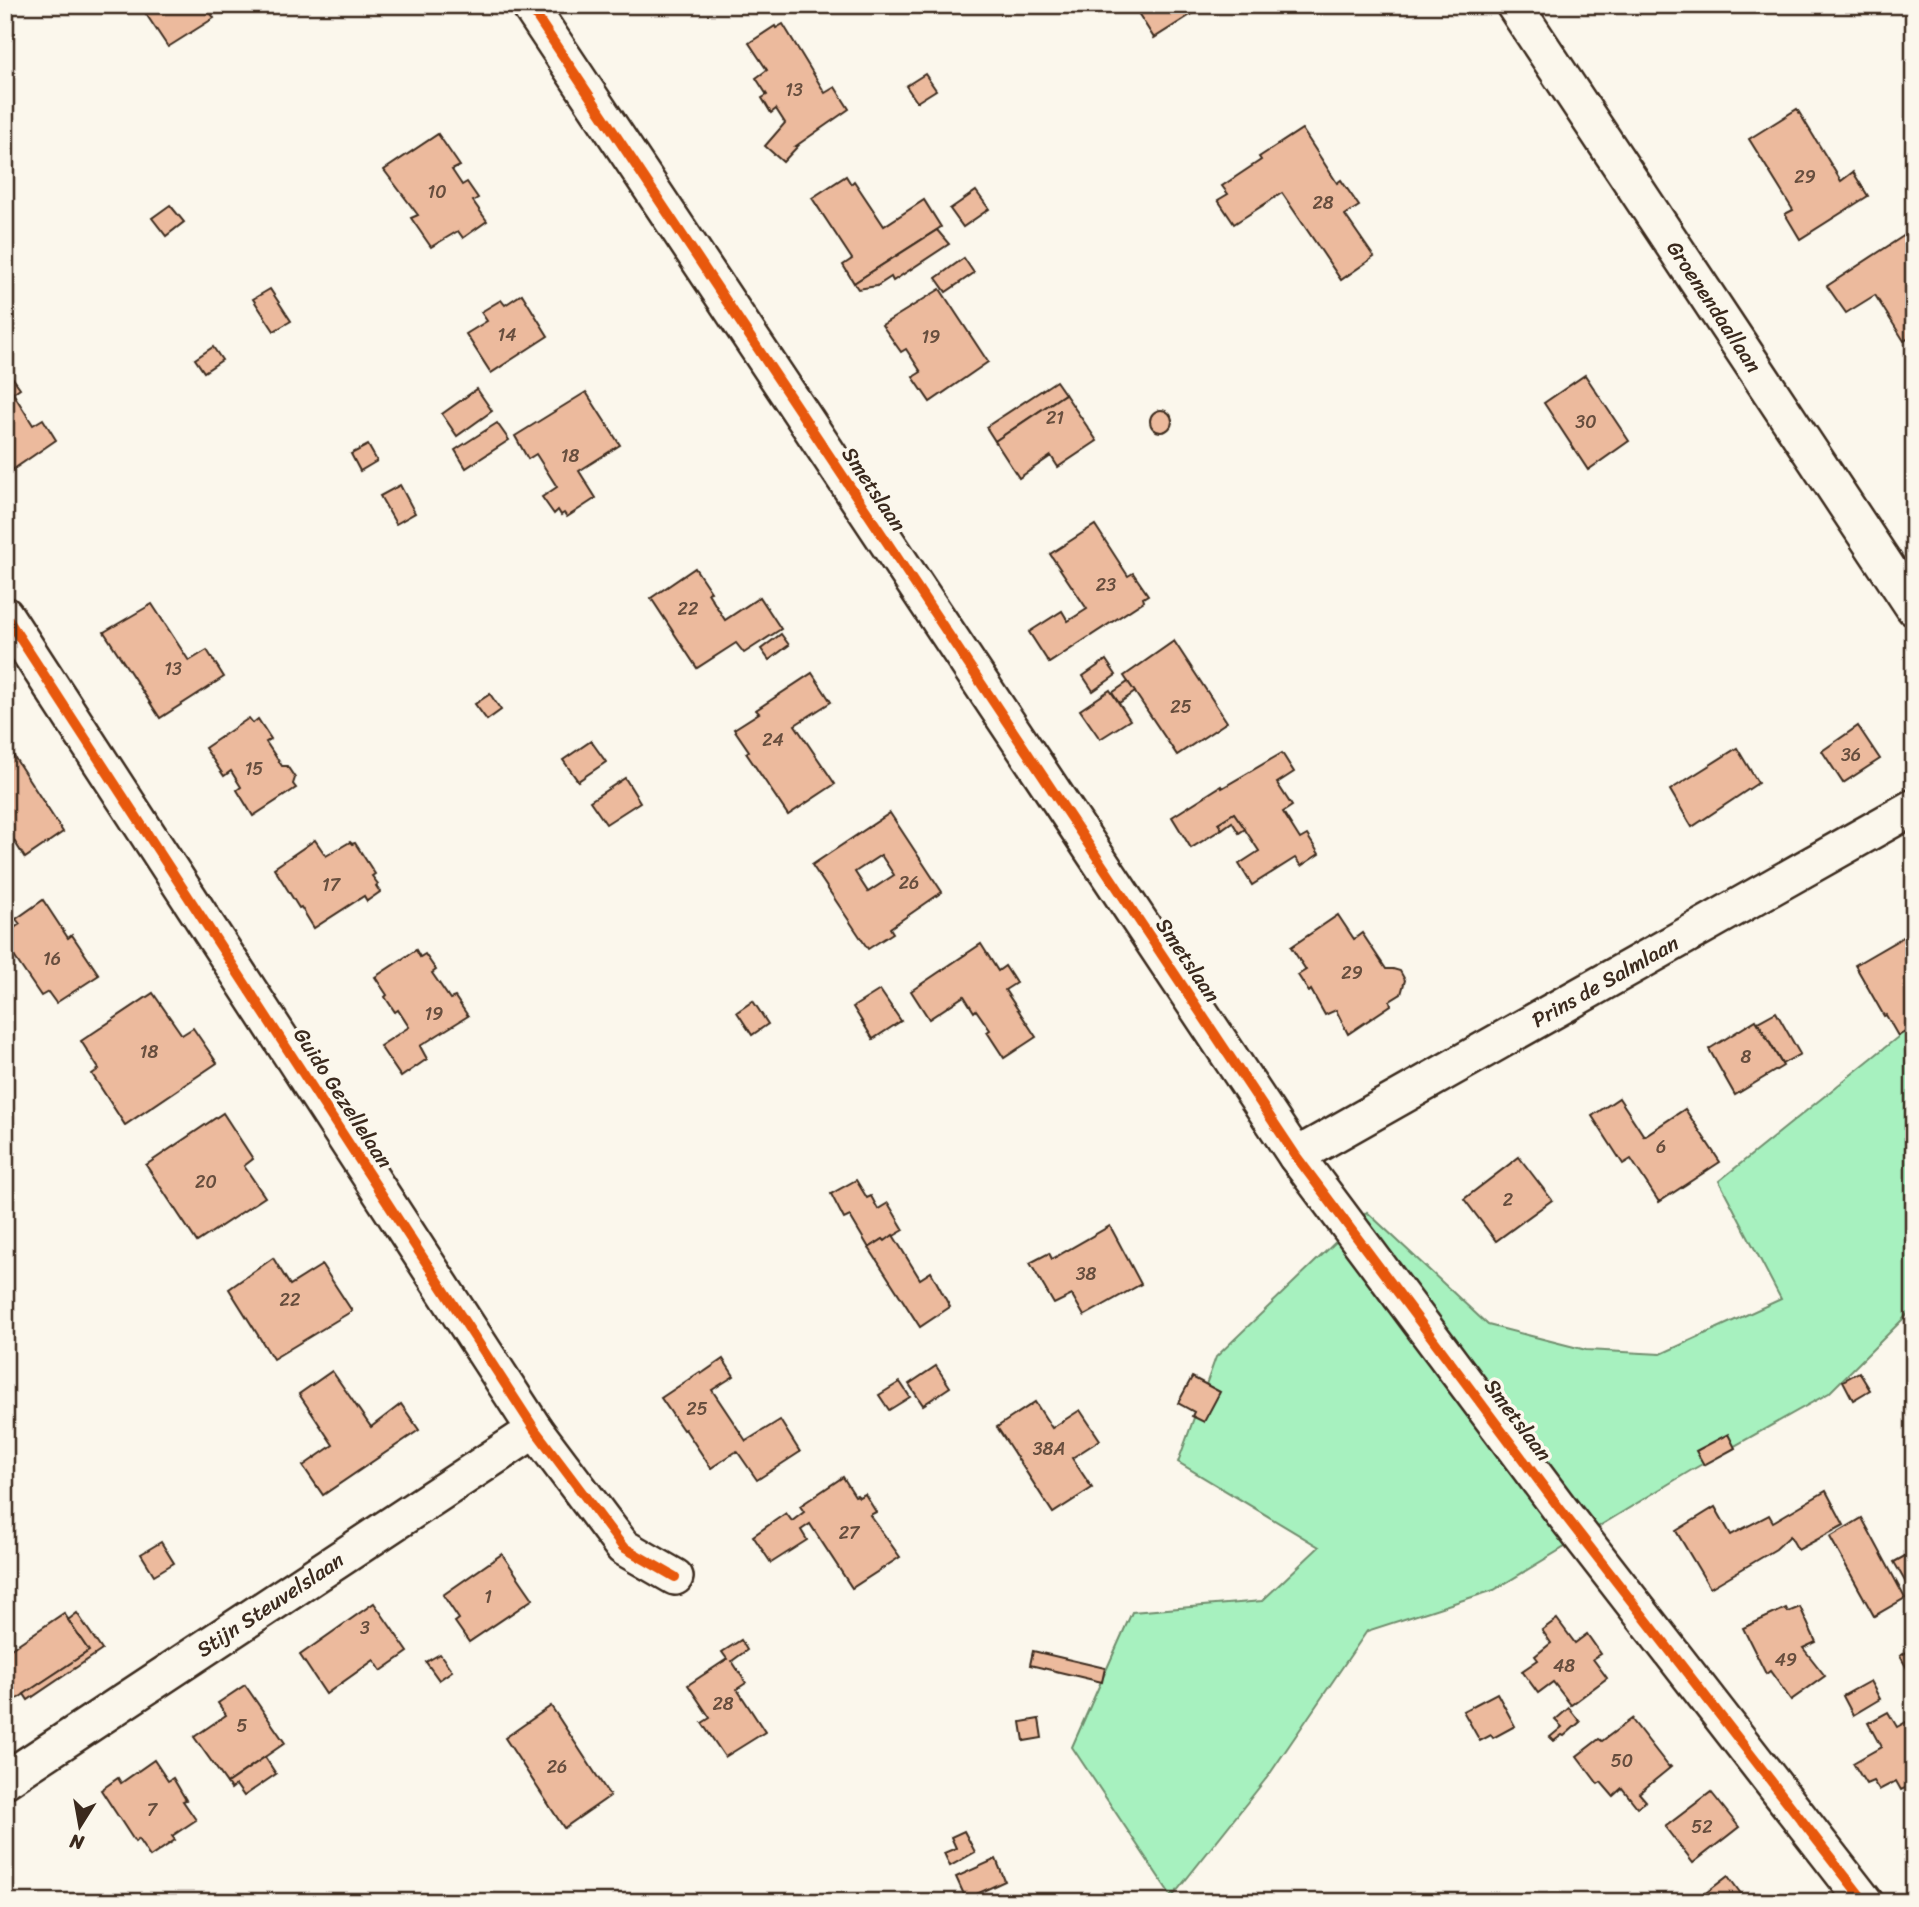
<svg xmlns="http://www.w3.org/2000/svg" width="1919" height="1907" viewBox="0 0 1919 1907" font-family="Sriracha,sans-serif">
<rect width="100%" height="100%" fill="#fbf7ec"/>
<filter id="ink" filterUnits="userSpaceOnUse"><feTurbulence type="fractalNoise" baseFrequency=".0143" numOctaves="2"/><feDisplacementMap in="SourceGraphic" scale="14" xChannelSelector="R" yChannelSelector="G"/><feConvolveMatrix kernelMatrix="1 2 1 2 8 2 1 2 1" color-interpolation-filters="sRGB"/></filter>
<g filter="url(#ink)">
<!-- green -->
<path fill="#a7f1bf" stroke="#718e6e" stroke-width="2" d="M1914 1024V1308L1829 1393 1690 1471 1494 1590 1367 1631 1269 1775 1172 1897 1072 1747 1132 1612 1262 1601 1319 1547 1178 1462 1216 1357 1367 1212 1488 1325 1586 1350 1661 1354 1781 1299 1719 1181Z"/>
<!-- building -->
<g fill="#ecba9d" stroke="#3b2a1e" stroke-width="2" fill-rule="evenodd">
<path d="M147 5H205L214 18 168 47 142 8Z"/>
<path d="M1133 5H1206L1154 38Z"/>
<path d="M783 24 825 93 835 87 849 109 796 146H798L783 162 765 146 785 123 776 109 771 113 762 98 767 95 756 78 767 70 749 43 775 26 776 28Z"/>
<path d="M925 74 936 90 917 102 906 86Z"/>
<path d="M1797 109 1841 181 1853 172 1868 196 1800 239 1785 214 1793 210 1749 139Z"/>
<path d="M1302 129 1337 183 1341 180 1359 206 1345 215 1374 257 1341 280 1282 193 1234 224 1218 200 1228 194 1222 186 1261 160 1259 157Z"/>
<path d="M438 134 460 166 452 170 462 185 467 182 478 198 473 201 487 221 463 238 458 231 431 247 411 218 418 215 384 170Z"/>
<path d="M846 176 851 184 854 181 884 226 924 200 941 227 854 283 843 265 852 259 812 198Z"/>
<path d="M976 191 989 209 963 227 950 209Z"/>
<path d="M170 205 184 222 166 236 152 218Z"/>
<path d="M937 230 949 244 893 281 891 277 877 286 858 289 854 283Z"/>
<path d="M1911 231 1914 235V335L1904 341 1875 295 1846 313 1827 286Z"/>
<path d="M964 258 974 273 946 292 936 278Z"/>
<path d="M270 289 291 321 274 331 253 299Z"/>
<path d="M940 289 988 362 930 402 913 377 921 372 906 349 901 352 882 325Z"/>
<path d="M522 294 548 336 491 373 466 334 487 321 481 312 501 300 505 305Z"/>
<path d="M213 347 222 360 204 372 195 359Z"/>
<path d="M10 374 20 388 13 393 33 425 43 419 56 440 5 475V377Z"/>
<path d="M1585 375 1629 441 1588 470 1544 403Z"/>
<path d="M1056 381 1065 394 995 441 986 427Z"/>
<path d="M477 389 492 411 457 436 442 414Z"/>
<path d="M586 392 620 445 579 471 596 498 567 517 564 513 561 515 558 510 554 514 542 497 557 487 536 454 528 459 515 436Z"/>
<path d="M1065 394 1097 441 1058 467 1051 456 1019 478 995 441Z"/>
<circle cx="1161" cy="421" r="11"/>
<path d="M497 423 509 440 466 468 455 450Z"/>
<path d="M368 445 377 461 360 471 351 454Z"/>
<path d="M400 485 415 513 396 524 380 496Z"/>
<path d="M1095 525 1128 576 1133 573 1148 595 1143 598 1144 601 1049 663 1029 632 1062 611 1068 621 1087 609 1050 554Z"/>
<path d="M695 568 711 592 708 593 725 620 760 597 781 629 744 653 736 643 697 668 651 598Z"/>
<path d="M152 604 189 661 207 650 224 677 160 718 104 632Z"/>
<path d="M781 634 789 645 769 660 761 649Z"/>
<path d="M1174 641 1227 722 1177 755 1124 676Z"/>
<path d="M1106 660 1116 675 1093 691 1083 676Z"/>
<path d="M812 673 831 702 795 725 835 784 788 815 746 753 749 751 734 729 759 713 756 710Z"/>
<path d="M1128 682 1135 692 1119 703 1112 693Z"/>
<path d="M1110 690 1130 720 1100 739 1080 710Z"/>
<path d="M490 694 501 710 487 720 475 704Z"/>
<path d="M249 718 253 723 258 719 271 739 266 742 282 766H287L295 778 293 784 296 788 253 816 237 790 241 787 231 771 224 776 205 748Z"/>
<path d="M1858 726 1880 759 1843 783 1822 751Z"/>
<path d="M591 741 606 762 578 781 563 760Z"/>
<path d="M1737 748 1758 783 1692 827 1670 790Z"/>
<path d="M1282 753 1294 772 1277 783 1292 806 1283 812 1300 839 1307 835 1319 854 1301 866 1295 858 1252 885 1239 864 1259 851 1234 813 1218 823 1222 829 1191 848 1172 817 1221 786 1222 788Z"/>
<path d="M13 755 63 832 25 858 11 836 5 840V761Z"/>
<path d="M625 778 640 802 606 824 590 801Z"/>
<path d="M890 813 942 892 890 928 893 933 868 949 812 865ZM881 855 894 875 868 892 855 872Z"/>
<path d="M1234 813 1245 829 1239 833 1232 822 1222 829 1218 823Z"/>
<path d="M315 840 326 856 350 842 352 844 355 843 375 874 372 876 378 884 376 886 380 892 367 901 364 896 314 928 301 907 299 908 274 868Z"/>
<path d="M43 900 68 938 72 935 99 975 56 1003 48 992 41 996 5 943V934L20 924 16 919Z"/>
<path d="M1338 915 1354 939 1362 933 1386 969H1393L1400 971 1405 980 1401 994 1390 1001 1391 1005 1348 1034 1336 1010 1325 1015 1311 990 1309 992 1298 975 1306 970 1291 947Z"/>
<path d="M1907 935 1914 948V1027L1898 1036 1886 1015 1884 1016 1855 965Z"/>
<path d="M981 944 998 971 1005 966 1016 983 1005 990 1036 1037 1004 1058 987 1032 990 1030 976 1010 974 1012 964 996 929 1019 911 991Z"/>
<path d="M416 950 420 957 425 954 436 970 432 973 450 999 455 997 468 1016 420 1046 427 1059 401 1077 380 1046 409 1027 398 1010 395 1012 385 997 387 995 375 977Z"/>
<path d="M880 990 901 1021 873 1039 853 1007Z"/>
<path d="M153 993 182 1035 193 1028 217 1063 125 1125 92 1074 99 1069 81 1041Z"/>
<path d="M753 1001 768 1024 752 1035 737 1012Z"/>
<path d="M1776 1012 1800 1054 1782 1064 1758 1022Z"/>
<path d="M1756 1020 1783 1066 1735 1095 1709 1049Z"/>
<path d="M1619 1098 1644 1136 1685 1109 1720 1162 1659 1202 1631 1159 1623 1164 1592 1116Z"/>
<path d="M223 1113 253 1159 244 1166 265 1197 197 1242 146 1165Z"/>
<path d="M1519 1157 1552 1200 1496 1241 1464 1199Z"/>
<path d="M856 1180 867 1198 871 1196 878 1209 888 1203 904 1230 885 1241 883 1239 869 1248 850 1216 844 1219 831 1194Z"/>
<path d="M1110 1226 1141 1284 1084 1316 1072 1295 1054 1304 1030 1263 1049 1253 1052 1259Z"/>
<path d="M893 1235 920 1279 931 1272 950 1307 920 1327 869 1248 883 1239 885 1241Z"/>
<path d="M273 1258 290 1285 322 1265 352 1311 273 1359 229 1289Z"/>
<path d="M723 1359 734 1376 712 1390 746 1441 780 1420 800 1452 757 1480 737 1451 711 1468 685 1429 683 1430 661 1398 700 1372 701 1374Z"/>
<path d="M936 1366 950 1387 923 1405 909 1384Z"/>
<path d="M332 1371 371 1427 401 1404 419 1430 323 1495 303 1466 333 1445 299 1394Z"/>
<path d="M1859 1372 1870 1390 1853 1400 1843 1381Z"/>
<path d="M1192 1377 1220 1392 1204 1422 1192 1416 1194 1412 1178 1403Z"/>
<path d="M900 1382 910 1397 889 1410 879 1395Z"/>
<path d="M1035 1402 1052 1428 1080 1410 1100 1440 1072 1458 1092 1488 1053 1513 997 1427Z"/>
<path d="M1728 1434 1735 1448 1704 1465 1696 1451Z"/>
<path d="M843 1477 855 1496 857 1495 859 1497 865 1494 876 1512 870 1515 900 1557 852 1588 810 1524 801 1530 807 1540 771 1563 753 1536 786 1513 792 1521 804 1512 800 1506Z"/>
<path d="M1826 1491 1844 1525 1798 1550 1790 1536 1776 1549 1710 1588 1676 1531 1715 1507 1731 1535 1769 1515 1773 1522Z"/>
<path d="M1862 1518 1905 1598 1874 1616 1830 1537Z"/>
<path d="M161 1542 174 1563 154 1575 141 1554Z"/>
<path d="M1914 1551V1597L1894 1562Z"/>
<path d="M502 1554 533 1599 469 1642 455 1622 459 1619 443 1595Z"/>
<path d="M374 1603 408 1652 381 1671 374 1660 326 1694 300 1655Z"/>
<path d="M1800 1607 1816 1642 1803 1648 1825 1676 1791 1700 1770 1671 1766 1674 1743 1628 1786 1608 1788 1612Z"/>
<path d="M64 1613 89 1651 5 1707V1653Z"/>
<path d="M77 1613 102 1650 28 1700 24 1694 89 1651 68 1620Z"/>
<path d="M1557 1619 1575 1643 1587 1634 1601 1654 1593 1659 1607 1678 1571 1705 1553 1682 1538 1693 1522 1671 1538 1660 1535 1656 1551 1643 1542 1630Z"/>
<path d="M741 1640 747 1650 732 1661 746 1683 737 1689 765 1732 725 1757 702 1723 710 1718 688 1685 727 1659 722 1652Z"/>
<path d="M1914 1648V1681L1900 1656Z"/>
<path d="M1033 1651 1105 1668 1102 1682 1030 1665Z"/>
<path d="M440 1654 452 1671 439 1680 426 1662Z"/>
<path d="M1870 1681 1880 1699 1853 1715 1843 1696Z"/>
<path d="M245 1685 285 1743 227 1783 194 1737 226 1715 218 1703Z"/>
<path d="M1497 1693 1515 1726 1493 1738 1491 1735 1480 1741 1463 1711Z"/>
<path d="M551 1706 610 1796 564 1828 505 1738Z"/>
<path d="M1569 1708 1580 1722 1564 1736 1562 1735 1554 1741 1550 1737 1562 1727 1555 1720Z"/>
<path d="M1888 1712 1897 1727 1906 1722 1914 1734V1758L1909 1761 1914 1769V1784L1901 1790 1896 1781 1879 1790 1873 1781 1866 1784 1853 1763 1881 1747 1868 1723Z"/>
<path d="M1633 1718 1632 1720 1669 1767 1670 1766 1671 1767 1639 1793 1646 1801 1637 1807 1622 1788 1613 1796 1601 1782 1598 1784 1577 1756 1599 1739 1602 1741Z"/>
<path d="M1039 1719 1042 1738 1024 1741 1021 1722Z"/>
<path d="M265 1757 276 1774 244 1796 236 1785 231 1789 227 1783Z"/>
<path d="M154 1760 168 1781 173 1778 186 1800 183 1801 196 1820 172 1836 175 1840 150 1857 138 1839 135 1842 101 1790 118 1778 121 1783Z"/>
<path d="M1711 1792 1739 1827 1693 1863 1665 1827Z"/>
<path d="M1914 1827V1848L1912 1850 1905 1838 1909 1836 1906 1831Z"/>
<path d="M964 1831 975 1852 950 1866 944 1853 956 1848 951 1837Z"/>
<path d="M996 1859 1005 1881 966 1899 956 1877Z"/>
<path d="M1728 1876 1747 1902H1694Z"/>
</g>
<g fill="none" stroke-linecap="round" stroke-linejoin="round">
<!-- minor casing -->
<g stroke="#3b2a1e" stroke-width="40">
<g id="minor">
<path d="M529 5 1296 1156 1560 1509 1865 1902"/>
<path id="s1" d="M1514 5 1914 608"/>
<path d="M5 615 535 1430 623 1547 675 1577"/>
<path id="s2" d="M1296 1156 1914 807"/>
<path id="s3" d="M5 1780 535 1430"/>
</g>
</g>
<!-- minor -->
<use href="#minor" stroke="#fbf7ec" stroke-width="35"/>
<!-- cycleway casing -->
<g stroke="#fbf7ec" stroke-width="15">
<g id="cycleway">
<path d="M529 5 1296 1156 1560 1509 1865 1902"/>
<path d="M5 615 535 1430 623 1547 675 1577"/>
</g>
</g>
<!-- cycleway -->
<use href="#cycleway" stroke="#e8590c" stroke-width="10"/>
</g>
</g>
<g text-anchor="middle" stroke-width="7" stroke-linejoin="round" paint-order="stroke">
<!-- number labels -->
<g font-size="18" fill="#674e3e">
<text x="794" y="96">13</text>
<text x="1805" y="183">29</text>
<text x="437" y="198">10</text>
<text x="1323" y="209">28</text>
<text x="507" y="341">14</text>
<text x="931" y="343">19</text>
<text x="1055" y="424">21</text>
<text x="1586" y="428">30</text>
<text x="570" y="462">18</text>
<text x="1106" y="591">23</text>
<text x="688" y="615">22</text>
<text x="173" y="675">13</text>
<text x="1181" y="713">25</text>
<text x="773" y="746">24</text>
<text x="1851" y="761">36</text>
<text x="254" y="775">15</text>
<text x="909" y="889">26</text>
<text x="331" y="891">17</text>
<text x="52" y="965">16</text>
<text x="1352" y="979">29</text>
<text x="434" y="1020">19</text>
<text x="149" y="1058">18</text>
<text x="1746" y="1063">8</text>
<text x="1661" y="1153">6</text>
<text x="206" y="1188">20</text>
<text x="1508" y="1206">2</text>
<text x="1086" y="1280">38</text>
<text x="290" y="1306">22</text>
<text x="697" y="1415">25</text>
<text x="1049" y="1455">38A</text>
<text x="849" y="1539">27</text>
<text x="488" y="1603">1</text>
<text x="365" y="1634">3</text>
<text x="1786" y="1666">49</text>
<text x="1564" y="1672">48</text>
<text x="723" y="1710">28</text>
<text x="242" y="1732">5</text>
<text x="1622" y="1767">50</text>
<text x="557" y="1773">26</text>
<text x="152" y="1816">7</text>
<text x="1702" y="1833">52</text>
</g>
<!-- street labels -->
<g font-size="21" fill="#3b2a1e" stroke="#fbf7ec">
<text dy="7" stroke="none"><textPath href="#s1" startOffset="362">Groenendaallaan</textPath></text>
<text transform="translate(874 489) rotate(56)" y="7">Smetslaan</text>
<text transform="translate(1188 960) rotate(56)" y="7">Smetslaan</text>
<text dy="7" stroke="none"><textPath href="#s2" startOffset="355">Prins de Salmlaan</textPath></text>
<text transform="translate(343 1098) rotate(57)" y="7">Guido Gezellelaan</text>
<text transform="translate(1518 1420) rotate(53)" y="7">Smetslaan</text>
<text dy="7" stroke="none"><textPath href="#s3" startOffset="318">Stijn Steuvelslaan</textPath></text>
</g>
</g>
<!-- margin -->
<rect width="1919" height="1907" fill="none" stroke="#fbf7ec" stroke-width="28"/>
<rect x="14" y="14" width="1891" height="1879" fill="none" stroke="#3b2a1e" stroke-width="2.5" filter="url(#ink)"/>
<!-- north arrow -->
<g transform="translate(80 1826) rotate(191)" stroke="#fbf7ec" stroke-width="5" paint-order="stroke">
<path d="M0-5L12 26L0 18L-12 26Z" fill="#3b2a1e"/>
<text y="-10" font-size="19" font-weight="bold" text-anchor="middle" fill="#3b2a1e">N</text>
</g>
</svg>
